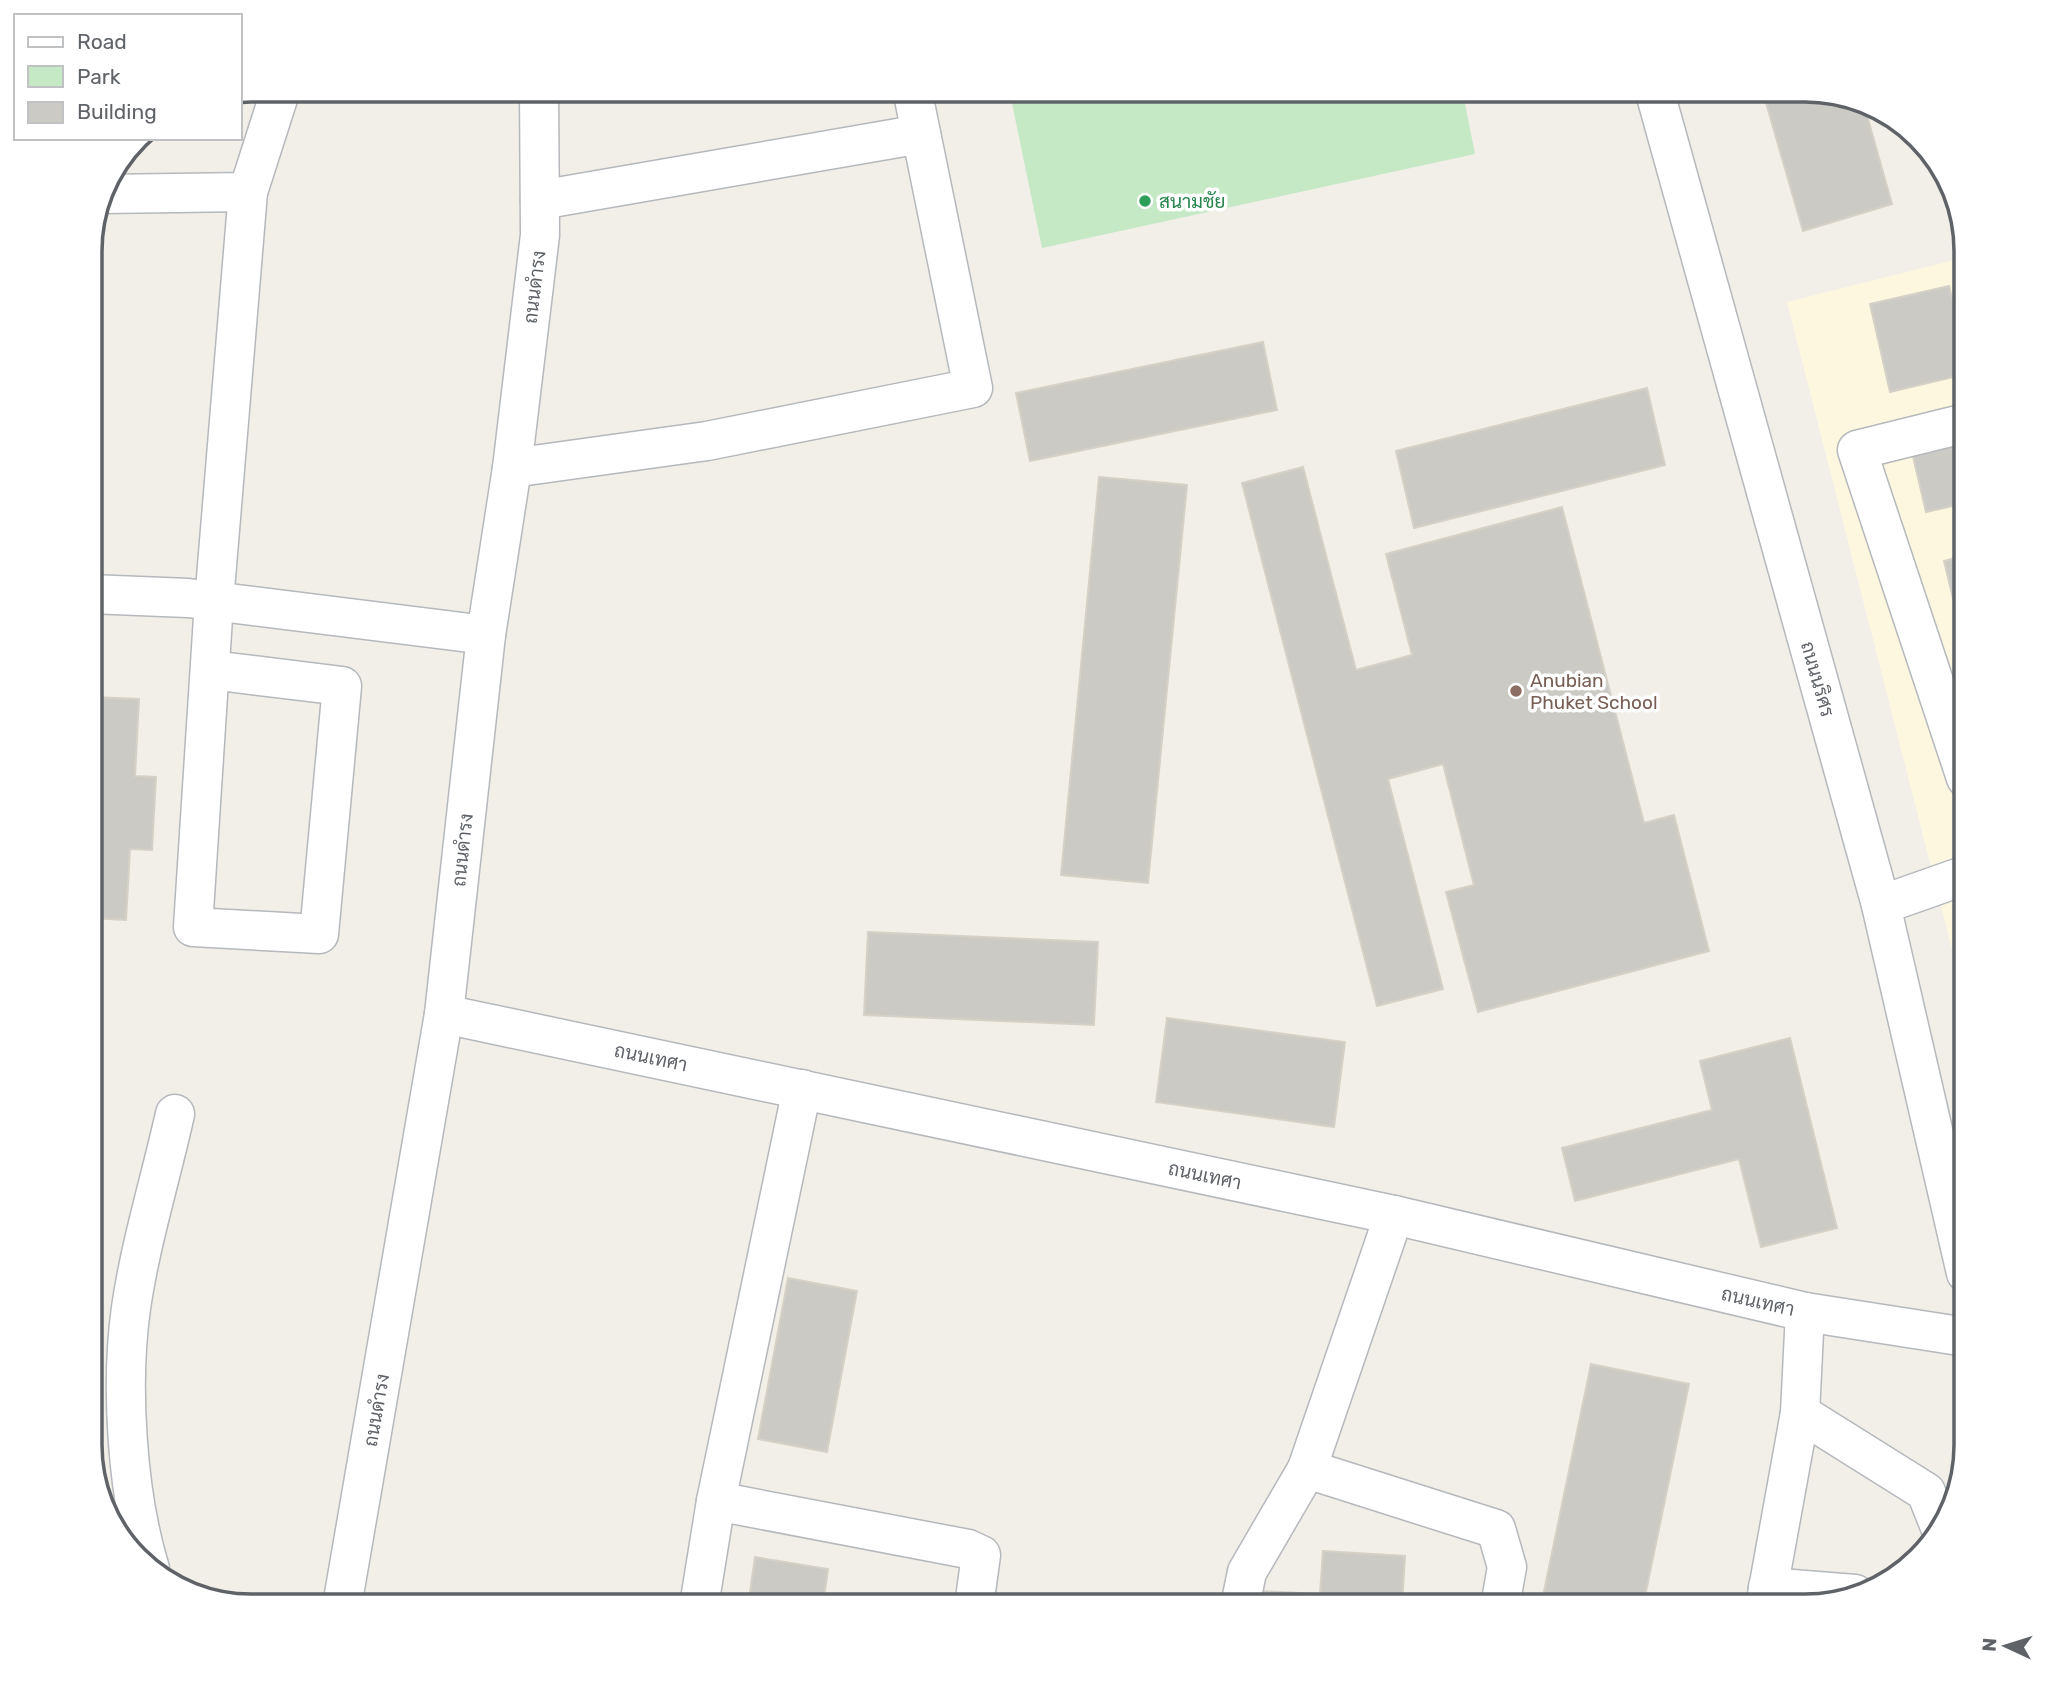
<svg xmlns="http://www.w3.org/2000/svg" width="2055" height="1695" viewBox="0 0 2055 1695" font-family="Rubik,Sarabun,sans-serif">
<rect width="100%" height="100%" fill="#f1efe8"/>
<!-- commercial -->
<path fill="#fef7e0" d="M1966 257V1004L1787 302Z"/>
<!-- green -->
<path fill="#c5e8c5" d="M1009 89H1462L1475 154 1042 248Z"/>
<!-- building -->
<g fill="#cccac5" stroke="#d6d1c6" stroke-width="2">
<path d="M1762 89H1805L1863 101 1892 204 1803 231Z"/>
<path d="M1949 286 1966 356V374L1890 392 1870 304Z"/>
<path d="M1263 342 1277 410 1030 461 1016 393Z"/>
<path d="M1647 388 1665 465 1414 528 1396 451Z"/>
<path d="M1966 436V503L1926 512 1911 448Z"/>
<path d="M1303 467 1356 670 1412 655 1386 554 1562 507 1644 823 1674 815 1709 951 1478 1012 1446 892 1474 885 1443 764 1388 779 1443 989 1377 1006 1242 483Z"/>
<path d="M1099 477 1187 485 1148 883 1061 875Z"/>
<path d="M1966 555V644L1964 645 1944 561Z"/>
<path d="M90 697 139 699 135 776 156 777 152 850 130 849 126 920 90 918Z"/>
<path d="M868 932 1098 942 1094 1025 864 1015Z"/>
<path d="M1167 1018 1345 1042 1334 1127 1156 1102Z"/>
<path d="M1790 1038 1837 1228 1761 1247 1739 1159 1575 1201 1562 1148 1712 1110 1700 1061Z"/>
<path d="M788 1278 857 1291 827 1452 758 1439Z"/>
<path d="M1591 1364 1689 1384 1643 1606H1541Z"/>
<path d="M1323 1551 1405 1556 1402 1606H1257L1258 1591 1320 1594Z"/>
<path d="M755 1557 828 1569 823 1606H748Z"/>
</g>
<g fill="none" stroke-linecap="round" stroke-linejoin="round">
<!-- minor casing -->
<g stroke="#b5b8bc" stroke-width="41">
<g id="minor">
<path d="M1654 89 1881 905 1966 1273"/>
<path d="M102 194 248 192 281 89"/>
<path d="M540 200 921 134"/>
<path d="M512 468 707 441 973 388 912 89"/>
<path d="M90 594 188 598 486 635"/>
<path d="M211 670 342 686 319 934 193 927 214 602 248 192"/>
<path d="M1966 778 1857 450 1966 423"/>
<path d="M1881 905 1966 875"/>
<path d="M444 1014 1394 1215 1805 1312 1966 1337"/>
<path d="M1800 1413 1926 1492 1940 1527"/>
<path d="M1307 1469 1496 1529 1507 1567 1500 1606"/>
<path d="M716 1501 968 1549 981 1555 974 1606"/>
<path d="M150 1569C127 1494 120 1386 131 1308 140 1245 161 1177 175 1114"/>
<path d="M1768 1587 1855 1594"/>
<path d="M342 1606 444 1014 486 635 512 468 540 235 539 89"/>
<path d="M699 1606 716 1501 802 1089"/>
<path d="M1240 1606 1247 1572 1307 1469 1394 1215"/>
<path d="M1765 1606 1800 1413 1805 1312"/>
</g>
</g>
<!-- minor -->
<use href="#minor" stroke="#fff" stroke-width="38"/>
</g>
<!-- markers -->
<circle fill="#2e9e5b" stroke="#fff" stroke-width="2.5" cx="1145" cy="201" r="7"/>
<circle fill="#8d6e63" stroke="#fff" stroke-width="2.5" cx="1516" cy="691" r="7"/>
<g text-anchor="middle" stroke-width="7" stroke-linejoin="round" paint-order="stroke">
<!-- leisure labels -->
<g font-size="19" fill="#27864d" stroke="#fff" text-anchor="start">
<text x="1159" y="208">สนามชัย</text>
</g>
<!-- street labels -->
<g font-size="19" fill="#5f6368" stroke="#fff">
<text transform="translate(534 287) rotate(-83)" y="7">ถนนดำรง</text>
<text transform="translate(1818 679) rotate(74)" y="7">ถนนนริศร</text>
<text transform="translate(462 850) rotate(-84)" y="7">ถนนดำรง</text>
<text transform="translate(651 1057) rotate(12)" y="7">ถนนเทศา</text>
<text transform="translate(1205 1175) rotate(12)" y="7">ถนนเทศา</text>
<text transform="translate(1758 1301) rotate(13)" y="7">ถนนเทศา</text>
<text transform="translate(376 1410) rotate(-80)" y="7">ถนนดำรง</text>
</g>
<!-- education labels -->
<g font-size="19" fill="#785e54" stroke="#fff" text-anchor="start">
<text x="1530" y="687">Anubian<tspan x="1530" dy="22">Phuket School</tspan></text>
</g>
</g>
<!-- crop -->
<path d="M0 0H2055V1695H0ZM251 102H1805A149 149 0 0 1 1954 251V1445A149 149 0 0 1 1805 1594H251A149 149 0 0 1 102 1445V251A149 149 0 0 1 251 102Z" fill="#fff" fill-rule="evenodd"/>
<path fill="none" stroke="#5f6368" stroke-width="3.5" d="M251 102H1805A149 149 0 0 1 1954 251V1445A149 149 0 0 1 1805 1594H251A149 149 0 0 1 102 1445V251A149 149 0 0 1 251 102Z"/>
<!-- legend -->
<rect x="14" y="14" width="228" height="126" fill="#ffffff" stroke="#bfc1c3" stroke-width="2"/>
<rect x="28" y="37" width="35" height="10" fill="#ffffff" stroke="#bfc1c3" stroke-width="2"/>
<text x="77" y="49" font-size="21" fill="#5f6368">Road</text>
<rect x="28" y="66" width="35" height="21" fill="#c5e8c5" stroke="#bfc1c3" stroke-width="2"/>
<text x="77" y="84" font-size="21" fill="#5f6368">Park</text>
<rect x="28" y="102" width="35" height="21" fill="#cccac5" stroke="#bfc1c3" stroke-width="2"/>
<text x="77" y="119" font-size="21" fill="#5f6368">Building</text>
<!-- north arrow -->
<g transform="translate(2006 1646) rotate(274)" stroke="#ffffff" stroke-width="5" paint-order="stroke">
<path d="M0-5L12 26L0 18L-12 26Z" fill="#5f6368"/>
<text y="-10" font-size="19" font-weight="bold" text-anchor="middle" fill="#5f6368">N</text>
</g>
</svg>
